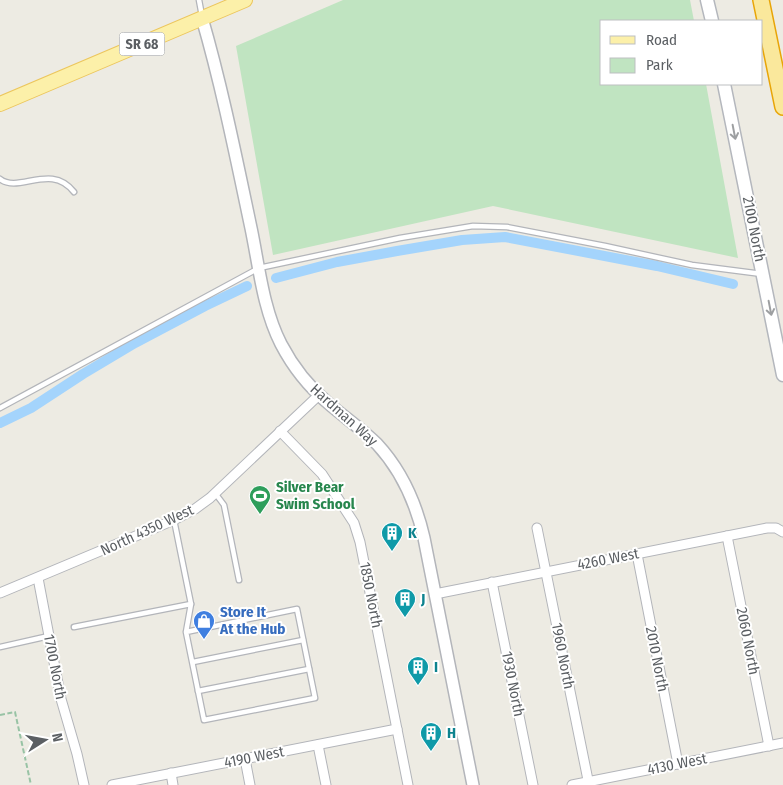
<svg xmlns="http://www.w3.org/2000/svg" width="783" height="785" viewBox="0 0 783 785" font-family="'Fira Sans Condensed',sans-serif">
<rect width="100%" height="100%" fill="#edebe3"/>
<!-- green -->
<path fill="#c0e4c1" d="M343 0H690L694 21H602V84H706L738 258 493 206 273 255 236 46Z"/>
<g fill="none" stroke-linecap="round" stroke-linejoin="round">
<!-- canal -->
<g stroke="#a4d4fc" stroke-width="10">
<path d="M276 278 337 262 397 251 462 240 505 237 657 266 733 284"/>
<path d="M0 423 31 408 83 374 135 343 205 306 247 286"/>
</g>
<!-- service casing -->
<g stroke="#b3b5ba" stroke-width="7">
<g id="service">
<path d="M199 0 202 16"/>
<path d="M0 179C19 194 51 162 74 192"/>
<path d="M0 408 259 268 400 238 473 226 507 227 605 246 692 265 762 274"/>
<path d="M215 493 224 505 239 580"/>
<path d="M174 520 191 604 186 632 204 720 315 698 297 609 186 632"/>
<path d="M74 627 191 604"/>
<path d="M0 647 49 636"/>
<path d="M193 662 303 640"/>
<path d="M198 691 309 669"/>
</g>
</g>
<!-- minor casing -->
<g stroke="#b3b5ba" stroke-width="11">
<g id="minor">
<path d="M280 431 322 474 354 523 360 542 408 785"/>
<path d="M537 528 589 785"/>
<path d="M727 536 769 746"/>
<path d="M637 554 678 764"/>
<path d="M38 578 61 699 77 754 84 785"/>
<path d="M492 582 533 785"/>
<path d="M0 593 174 520 195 509 210 498 319 395"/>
<path d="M435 594 767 528H776L783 532"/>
<path d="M318 745 326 785"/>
<path d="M245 759 250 785"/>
<path d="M171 773 173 785"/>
<path d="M112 785 397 729"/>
<path d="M572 785 783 743"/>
</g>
</g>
<!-- tertiary casing -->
<g stroke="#b3b5ba" stroke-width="14">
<path id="tertiary" d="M202 18C222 87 236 157 251 228 259 266 263 309 281 344 293 367 309 387 328 403 344 417 362 429 377 444 402 471 416 503 424 538L473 785"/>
</g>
<!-- secondary casing -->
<g stroke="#b4b7bd" stroke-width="15">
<g id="secondary">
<path d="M707 0 712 21"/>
<path d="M724 84 783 375"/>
</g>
</g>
<!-- primary casing -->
<g stroke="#ecc65d" stroke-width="16">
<path id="primary" d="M0 104 245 0"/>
</g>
<!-- trunk casing -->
<g stroke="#e8a508" stroke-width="18">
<path id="trunk" d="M761 0 783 107"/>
</g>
<!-- path -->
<path stroke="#98c3a5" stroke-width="2" stroke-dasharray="5 2.5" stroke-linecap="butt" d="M0 715 15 712 31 785"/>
<!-- service -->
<use href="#service" stroke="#fff" stroke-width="4.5"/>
<!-- minor -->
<use href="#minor" stroke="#fff" stroke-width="9"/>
<!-- tertiary -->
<use href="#tertiary" stroke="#fff" stroke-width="11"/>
<!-- secondary -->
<use href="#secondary" stroke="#fff" stroke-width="12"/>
<!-- primary -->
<use href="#primary" stroke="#fcf0a9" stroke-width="14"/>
<!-- trunk -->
<use href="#trunk" stroke="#fae89c" stroke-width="15"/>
</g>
<!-- one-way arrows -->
<defs><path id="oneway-shaft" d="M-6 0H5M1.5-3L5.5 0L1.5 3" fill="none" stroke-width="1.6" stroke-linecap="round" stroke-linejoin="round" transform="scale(1.25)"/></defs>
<g stroke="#9d9fa1">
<use href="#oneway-shaft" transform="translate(734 132) rotate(79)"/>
<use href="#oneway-shaft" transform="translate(770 308) rotate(79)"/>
</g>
<!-- icons -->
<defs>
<g id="stadium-pin" transform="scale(1.125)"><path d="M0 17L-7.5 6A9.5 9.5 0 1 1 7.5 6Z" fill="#2e9e5b" stroke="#fff"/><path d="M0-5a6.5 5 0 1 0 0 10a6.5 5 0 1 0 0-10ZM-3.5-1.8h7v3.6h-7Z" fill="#fff"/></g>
<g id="building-pin" transform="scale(1.125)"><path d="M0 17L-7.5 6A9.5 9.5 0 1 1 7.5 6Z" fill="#0f9aa8" stroke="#fff"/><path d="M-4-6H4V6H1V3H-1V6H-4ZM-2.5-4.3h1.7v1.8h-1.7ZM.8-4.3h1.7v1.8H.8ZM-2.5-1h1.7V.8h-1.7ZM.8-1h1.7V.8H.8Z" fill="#fff"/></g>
<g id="shop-pin" transform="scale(1.125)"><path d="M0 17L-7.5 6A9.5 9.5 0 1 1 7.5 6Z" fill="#3f7fe0" stroke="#fff"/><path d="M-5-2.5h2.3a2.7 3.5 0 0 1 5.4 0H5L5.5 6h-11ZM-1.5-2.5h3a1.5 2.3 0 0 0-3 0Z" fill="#fff"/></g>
</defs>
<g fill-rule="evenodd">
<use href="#stadium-pin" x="260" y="496"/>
<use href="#building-pin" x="392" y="533"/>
<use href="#building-pin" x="405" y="599"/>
<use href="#shop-pin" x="204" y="621"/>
<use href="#building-pin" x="418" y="667"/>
<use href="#building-pin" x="431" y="733"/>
</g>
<g text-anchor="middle" stroke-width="4" stroke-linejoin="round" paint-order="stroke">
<!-- shield labels -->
<rect fill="#fff" stroke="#8c8f92" stroke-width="1" x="119.5" y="32.5" width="45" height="23" rx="4"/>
<g font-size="14" font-weight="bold" fill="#5b5f63">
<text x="142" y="49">SR 68</text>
</g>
<!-- street labels -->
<g font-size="15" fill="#5b5f63" stroke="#fff">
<text transform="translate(754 229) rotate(79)" y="5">2100 North</text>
<text transform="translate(344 415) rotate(42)" y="5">Hardman Way</text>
<text transform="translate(147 530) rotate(-25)" y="5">North 4350 West</text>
<text transform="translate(608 559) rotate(-11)" y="5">4260 West</text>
<text transform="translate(371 595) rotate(79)" y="5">1850 North</text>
<text transform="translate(748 641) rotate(79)" y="5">2060 North</text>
<text transform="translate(563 656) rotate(79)" y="5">1960 North</text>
<text transform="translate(657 659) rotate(79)" y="5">2010 North</text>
<text transform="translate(55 667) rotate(79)" y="5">1700 North</text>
<text transform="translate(513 684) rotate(79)" y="5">1930 North</text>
<text transform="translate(254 757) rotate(-11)" y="5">4190 West</text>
<text transform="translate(677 764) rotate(-11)" y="5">4130 West</text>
</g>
<!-- leisure labels -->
<g font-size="15" font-weight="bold" fill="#27864d" stroke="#fff" text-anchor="start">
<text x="276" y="492">Silver Bear<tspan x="276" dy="17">Swim School</tspan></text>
</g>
<!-- culture labels -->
<g font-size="15" font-weight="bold" fill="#0d838f" stroke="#fff" text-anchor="start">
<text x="408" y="538">K</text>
<text x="421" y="604">J</text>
<text x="434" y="672">I</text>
<text x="447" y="738">H</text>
</g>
<!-- shop labels -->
<g font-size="15" font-weight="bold" fill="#366cbe" stroke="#fff" text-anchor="start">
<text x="220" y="617">Store It<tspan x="220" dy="17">At the Hub</tspan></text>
</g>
</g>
<!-- legend -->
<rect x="600" y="20" width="162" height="65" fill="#ffffff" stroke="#bdbfc1"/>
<rect x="610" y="36" width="25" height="8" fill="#fcf0a9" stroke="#bdbfc1"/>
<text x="646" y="45" font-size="15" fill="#5b5f63">Road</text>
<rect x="610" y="58" width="25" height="15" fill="#c0e4c1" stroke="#bdbfc1"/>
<text x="646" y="70" font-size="15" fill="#5b5f63">Park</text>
<!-- north arrow -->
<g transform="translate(45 740) rotate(79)" stroke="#ffffff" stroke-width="4" paint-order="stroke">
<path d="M0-4L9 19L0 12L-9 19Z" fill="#5b5f63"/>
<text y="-8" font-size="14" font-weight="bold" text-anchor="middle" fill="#5b5f63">N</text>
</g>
</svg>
